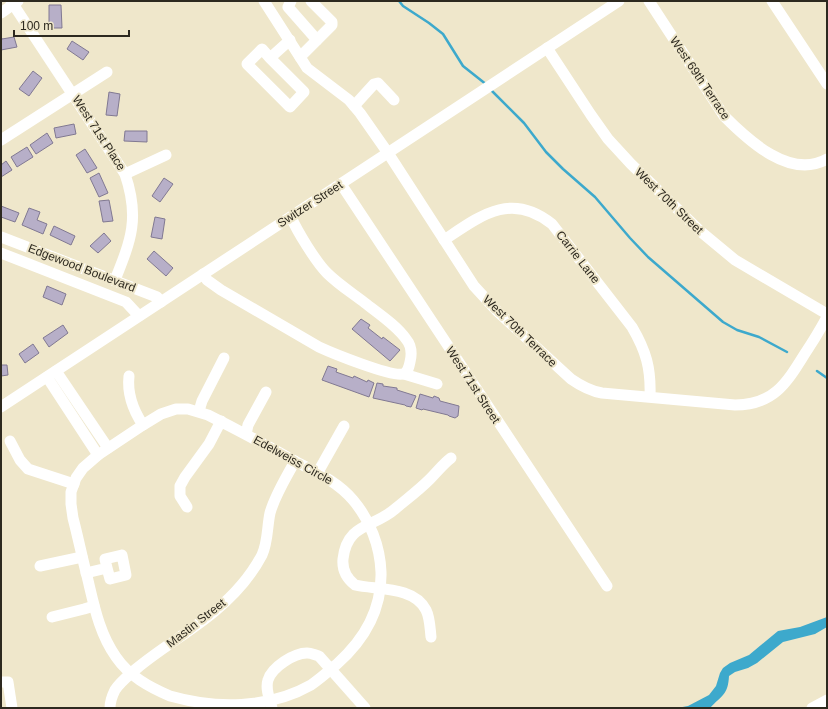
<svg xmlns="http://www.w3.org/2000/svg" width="828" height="709" viewBox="0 0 828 709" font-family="Helvetica,sans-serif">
<rect width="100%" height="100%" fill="#efe7cb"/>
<!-- water -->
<path fill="#3da9cc" d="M827 617V627L815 634 783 642 757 663 748 668 735 672 729 676C728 695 722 695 710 708H677L688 706 709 695 716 686 720 673 723 668 730 663 749 655 778 631 800 627Z"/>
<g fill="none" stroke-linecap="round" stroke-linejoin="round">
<!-- stream -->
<g stroke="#3da9cc" stroke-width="2.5">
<path d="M399 1 403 6 429 23 443 34 463 66 487 85"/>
<path d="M490 89 524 123 546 152 563 169 595 197 630 238 648 257 723 322 737 330 759 337 787 352"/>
<path d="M817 371 827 378"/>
</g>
</g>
<!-- building -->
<g fill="#b7afc8" stroke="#817992">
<path d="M49 5H61L62 28H49Z"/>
<path d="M1 36 2 39 14 37 17 47 1 50Z"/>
<path d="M72 41 89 52 83 60 67 49Z"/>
<path d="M33 71 42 78 29 96 19 89Z"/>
<path d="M109 92 120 94 117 116 106 115Z"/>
<path d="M74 124 76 134 56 138 54 128Z"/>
<path d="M125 131H147V142L124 141Z"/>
<path d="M47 133 53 143 36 154 30 145Z"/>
<path d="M27 147 33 157 17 167 11 157Z"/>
<path d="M85 149 97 168 87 173 76 155Z"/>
<path d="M6 161 12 170 1 177V165Z"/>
<path d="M99 173 108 193 99 197 90 178Z"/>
<path d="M164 178 173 184 160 202 152 196Z"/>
<path d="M109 200 113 221 103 222 99 201Z"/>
<path d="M1 206 19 213 15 222 1 217Z"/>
<path d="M29 208 40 212 37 220 47 224 43 234 22 225Z"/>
<path d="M155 217 165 219 162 239 151 237Z"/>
<path d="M54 226 75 236 71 245 50 235Z"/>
<path d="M104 233 111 241 98 253 90 246Z"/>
<path d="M154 251 173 268 166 276 147 259Z"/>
<path d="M47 286 66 294 62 305 43 297Z"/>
<path d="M361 319 370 325 368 328 382 339 383 337 400 350 390 361 352 329Z"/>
<path d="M63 325 68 333 49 347 43 338Z"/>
<path d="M33 344 39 353 25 363 19 354Z"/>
<path d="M1 365H7L8 375 1 376Z"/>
<path d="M328 366 337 369 336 372 353 378 354 376 367 382 368 380 374 383 369 397 322 380Z"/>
<path d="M377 383 383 384V386L397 388V390L416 396 411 407 406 406 405 405 373 398Z"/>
<path d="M420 394 433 398 434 396 439 398 440 401 459 406 458 416 455 418 449 416 448 415 423 409 422 410 416 408Z"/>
</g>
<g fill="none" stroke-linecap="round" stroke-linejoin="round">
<!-- minor -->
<g stroke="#fff" stroke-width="11">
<path d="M11 1 125 174C140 218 131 240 115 280"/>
<path d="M264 1 307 68 349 100 360 113 388 153 474 286 497 311 571 379C581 386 590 391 602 393L735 405C773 405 786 384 804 355 812 343 820 330 827 317"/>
<path d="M291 1 288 7 317 40"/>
<path d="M649 1 724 116C748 140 790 180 827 159"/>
<path d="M772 1 827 84"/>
<path d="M1 13 18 1"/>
<path d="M547 48 591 115 608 139 631 164 700 231 735 260 827 314"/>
<path d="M300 57 332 25V22L311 1"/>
<path d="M270 58 304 92 290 107 247 64 262 49 270 58 290 40"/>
<path d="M354 106 374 84 378 83 394 100"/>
<path d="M1 140 107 72"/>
<path d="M125 174 166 155"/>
<path d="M341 184 607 586"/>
<path d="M1 237 157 297 161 302"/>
<path d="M444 240C480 216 511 191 552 224L632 327C646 351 651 368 650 396"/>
<path d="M1 253 126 302 139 316"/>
<path d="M203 274 207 280 221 290 319 347C332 353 391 377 403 374 408 372 409 367 410 362 412 354 411 345 406 339 396 325 379 314 365 303 352 293 338 284 327 273 316 262 297 231 291 217"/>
<path d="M56 371 108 448"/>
<path d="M404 374 437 384"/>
<path d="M129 376C127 394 133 410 143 425"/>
<path d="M47 377 98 455"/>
<path d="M1 407 619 1"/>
<path d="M176 409H188L208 415C236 429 264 444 291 459 313 471 336 480 353 500 370 520 380 546 381 572 382 609 364 640 337 664 329 671 320 679 311 685 269 709 215 709 170 696 149 687 129 676 116 657 99 633 94 605 87 576 82 557 78 537 73 518L71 504V492L76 478 83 468 98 455 143 425 161 414Z"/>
<path d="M199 411 202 401 224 358"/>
<path d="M246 434 248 425 266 392"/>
<path d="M10 441 20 460 28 469 74 484"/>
<path d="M318 472 344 426"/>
<path d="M187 507 180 496V486L185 477 209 444 221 421"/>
<path d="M40 566 82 557"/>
<path d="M86 573 107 568 110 579 126 575 122 555 105 559 107 568"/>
<path d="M52 617 84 609 94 606"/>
<path d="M431 637C430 628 430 618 426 610 414 586 377 590 355 585 346 578 342 570 343 559 347 523 373 528 395 509 407 499 419 490 430 479 437 472 443 464 451 458"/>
<path d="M1 682H8L12 708"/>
<path d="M110 708C110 702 112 696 115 690 120 682 128 676 136 669 161 648 190 632 215 611 233 596 251 576 262 555 268 542 267 527 270 513 275 495 286 478 295 461"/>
<path d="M272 708C270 700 265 689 268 680 272 667 294 653 307 653 311 653 315 655 319 656L365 708"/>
<path d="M812 708 827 700"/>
</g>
</g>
<g text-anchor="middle" stroke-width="4" stroke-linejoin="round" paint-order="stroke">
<!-- street labels -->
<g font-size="12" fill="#2d291f" stroke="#efe7cb">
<text transform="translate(700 78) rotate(56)" y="4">West 69th Terrace</text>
<text transform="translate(99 133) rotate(57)" y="4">West 71st Place</text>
<text transform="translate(669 201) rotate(44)" y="4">West 70th Street</text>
<text transform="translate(310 204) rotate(-33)" y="4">Switzer Street</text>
<text transform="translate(578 257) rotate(52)" y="4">Carrie Lane</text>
<text transform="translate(82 268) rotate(21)" y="4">Edgewood Boulevard</text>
<text transform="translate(520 331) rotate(44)" y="4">West 70th Terrace</text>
<text transform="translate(473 385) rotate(57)" y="4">West 71st Street</text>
<text transform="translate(293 460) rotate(29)" y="4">Edelweiss Circle</text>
<text transform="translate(196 623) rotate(-38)" y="4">Mastin Street</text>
</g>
</g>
<!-- border -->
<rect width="828" height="709" fill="none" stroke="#2d291f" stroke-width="4"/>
<!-- scale -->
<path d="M14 30v6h115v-6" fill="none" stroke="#2d291f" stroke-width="2"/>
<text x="20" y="30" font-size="12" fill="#2d291f" stroke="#efe7cb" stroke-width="3" paint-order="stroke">100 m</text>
</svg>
